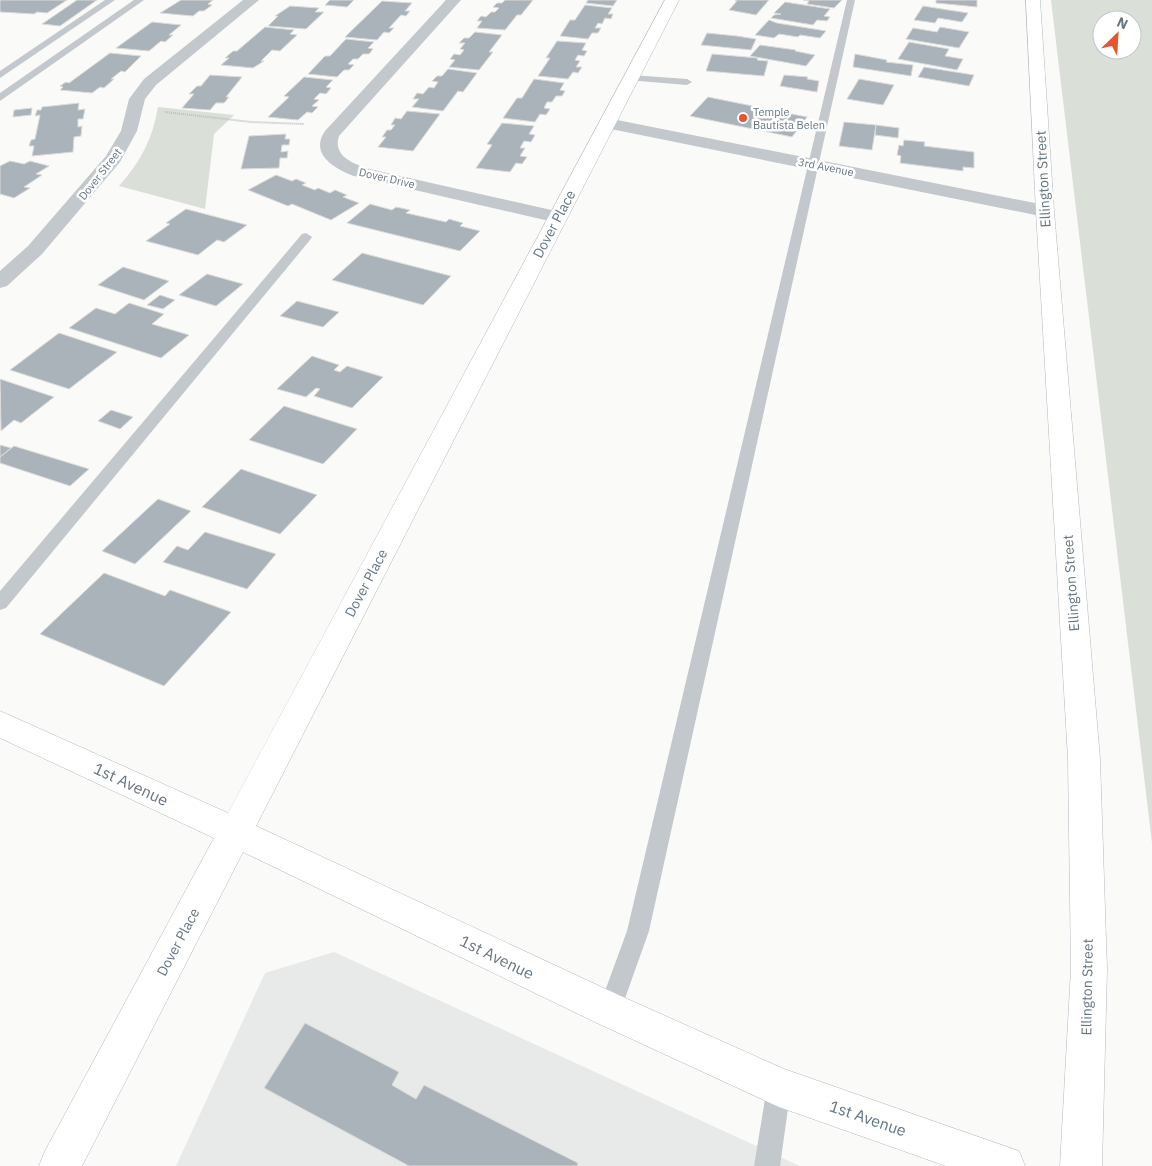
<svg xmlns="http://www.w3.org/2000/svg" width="1152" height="1166" viewBox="0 0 1152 1166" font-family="'IBM Plex Sans',sans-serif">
<rect width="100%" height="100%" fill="#fafaf8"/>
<!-- built -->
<path fill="#e8e9e9" d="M334 952 800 1166H176L265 973Z"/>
<!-- green -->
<g fill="#dadfd7" fill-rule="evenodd">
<path d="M1051 0H1152V843ZM1102 20H1132V50H1102Z"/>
<path d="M158 107 234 115 214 134 205 209 119 186C140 163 153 138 158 107Z"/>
</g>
<!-- building -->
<g fill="#aab3b9" stroke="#dcdcda">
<path d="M0 0H67L47 13 37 12 34 14 0 12Z"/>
<path d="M77 0H97L60 26 42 24Z"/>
<path d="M181 0H213L208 4 212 5 204 11H199L193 16 160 13Z"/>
<path d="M330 0H354L347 7 325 5Z"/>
<path d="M505 0H533L521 15H517L505 30 477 28 482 21H477L481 16 486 17 491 12H495L499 8 493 7 497 3H502Z"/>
<path d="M588 0H617L613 6 586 3Z"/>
<path d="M736 0H769L756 15 729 10 737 1H735Z"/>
<path d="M803 0H842L834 8 807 4 809 1Z"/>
<path d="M936 0H977V7L936 3Z"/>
<path d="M382 1 412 3 405 11H410L406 16 401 15 389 28H394L389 33 384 32 377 40 345 37Z"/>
<path d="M785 2 830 9 824 16 830 17 827 21 817 20 813 25 771 18 774 15 781 14 774 13Z"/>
<path d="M585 5 612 8 608 14H613L611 19 605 18 602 24 598 23 595 28H601L598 33H592L588 39 560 36 570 20H575Z"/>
<path d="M290 6 319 8 315 12H324L306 29 268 26 278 16H275Z"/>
<path d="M923 6 968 13 962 22 938 18 935 23 914 20Z"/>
<path d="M769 20 777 23 826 31 820 38 800 35 798 37 779 34 774 38 755 35Z"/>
<path d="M152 22 181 25 169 35H173L165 42 161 41 149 51 116 48Z"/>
<path d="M265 27 294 30 290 34 297 35 280 51 272 50 261 61H264L253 68 221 65 229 58H225L233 51H237Z"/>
<path d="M940 27 969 32 959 48 906 39 913 28 937 32Z"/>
<path d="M475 32 502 35 489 52H493L479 70 449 67 455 60 450 59 454 54 460 55 464 50 460 49 465 43H459L464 38H469Z"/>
<path d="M707 33 737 36 756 39 751 50 701 45Z"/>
<path d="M346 39 374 42 368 48 373 49 369 54H363L358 59H353L348 64 354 65 349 70H344L337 77 308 74 325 56H330Z"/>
<path d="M557 41 586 43 582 50 587 51 584 56 578 55 575 60 580 61 576 67H582L578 73 573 72 568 79 538 76 550 58H546Z"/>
<path d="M909 42 949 49 945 56 963 59 957 70 898 59Z"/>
<path d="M760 45 796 50 795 51 815 55 806 66 750 56Z"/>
<path d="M110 53 141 56 125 72 121 71 111 79H114L104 88 100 87 92 93 60 90 63 87 60 86 66 82 69 83Z"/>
<path d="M712 54 758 58 757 60 768 61 764 76 706 71Z"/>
<path d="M855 54 887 60 886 62 913 65 911 76 853 67Z"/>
<path d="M924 67 974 75 969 86 918 77Z"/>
<path d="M448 69 477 73 463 92 458 91 443 111 412 107 419 99H413L417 93 423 94 429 87 434 88 438 82 432 81 437 76H442Z"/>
<path d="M210 75 242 77 226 97H229L224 103H216L210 110 182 108 194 94H189L197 86H201Z"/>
<path d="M784 75 808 77 807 79 819 81 817 92 780 86Z"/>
<path d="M304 77 333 80 326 87 331 88 326 94 320 93 314 99 319 100 312 106 318 107 312 113 307 112 298 120 268 117 289 97 284 96Z"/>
<path d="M534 79 564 83 560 90 565 91 562 96H556L552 102H547L544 108 550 109 546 115 540 114 535 122 503 118 517 98H522Z"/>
<path d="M859 79 894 85 883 105 847 99Z"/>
<path d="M708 97 807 117 792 137 690 116Z"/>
<path d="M79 103 78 110 85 109 83 119H78V127L82 126 81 136 74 137 73 152 32 156 34 146H29L31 140 35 139 40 115 35 116 37 110H41L42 107Z"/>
<path d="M32 108 31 115 13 117 14 110Z"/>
<path d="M407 111 440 114 413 151 378 147 386 137H382L387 130H391L395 125H391L395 118 401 119Z"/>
<path d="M844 122 876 125 872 150 839 146Z"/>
<path d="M502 123 534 126 529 134 535 135 531 142 524 141 520 148H525L520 156 527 157 522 164 516 163 510 172 476 168 492 145 487 144Z"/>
<path d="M876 125 899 128 898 138 875 135Z"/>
<path d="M286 134 285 139H290L289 145H282L281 152 288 151 287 158H280L279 168 241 169 249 136Z"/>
<path d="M904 140 925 142 924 146 974 152V168L963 167V171L900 163 901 156 897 155 899 145 903 146Z"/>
<path d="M10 161 24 164 30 161 49 166 36 174 42 175 24 187 30 188 14 198 0 194V166Z"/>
<path d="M276 175 292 181 296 179 306 183 302 185 315 190 318 188 330 193 335 190 347 195 343 197 359 203 331 220 292 204 288 206 248 190Z"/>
<path d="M370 204 392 210 396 207 410 210 406 213 446 222 449 219 463 223 460 226 480 231 460 251 347 223Z"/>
<path d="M186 209 247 225 224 242 217 240 198 255 146 241 170 224 166 223Z"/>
<path d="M362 253 451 276 423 305 332 280Z"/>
<path d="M123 267 169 281 144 300 98 285Z"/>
<path d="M207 274 243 284 216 306 179 295Z"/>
<path d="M160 295 175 300 163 309 147 305Z"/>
<path d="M297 301 339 312 323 327 280 316Z"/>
<path d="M129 303 164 314 152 324 189 335 161 358 69 328 96 308 115 314Z"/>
<path d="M59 333 117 352 69 389 10 370Z"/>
<path d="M312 356 339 365 334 370 340 372 347 366 383 377 352 408 314 396 320 389 316 388 306 397 277 389Z"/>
<path d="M0 379 54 397 21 423 14 420 1 431Z"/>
<path d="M284 406 357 429 323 464 249 440Z"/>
<path d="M111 410 133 417 120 429 98 421Z"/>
<path d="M0 445 11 448 0 457Z"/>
<path d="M14 446 89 469 70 486 0 463V457Z"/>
<path d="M241 469 317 495 280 534 202 507Z"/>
<path d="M158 499 191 511 135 564 102 551Z"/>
<path d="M205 532 276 554 247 589 163 562 177 546 188 550Z"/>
<path d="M104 573 165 596 170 590 231 612 164 686 40 634Z"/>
<path d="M305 1023 399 1072 392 1085 416 1099 424 1085 578 1163 577 1166H409L264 1088Z"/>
</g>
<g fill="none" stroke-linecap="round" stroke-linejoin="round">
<!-- secondary casing -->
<g stroke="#b3babf" stroke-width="1">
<g id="secondary">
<path d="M665 0H679L256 826 623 997 784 1069 1019 1151 1025 1166H946L779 1107 597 1023 243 852 82 1166H39L45 1151 214 838 0 738V711L228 813Z"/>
<path d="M1026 0H1040L1054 211 1100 759 1107 969 1102 1166H1060L1071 969 1068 759 1036 211Z"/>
</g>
</g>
<!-- path -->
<path stroke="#bbbfc2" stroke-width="2" stroke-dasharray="1 1" stroke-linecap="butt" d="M165 112 251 122 304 124"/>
<!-- lane -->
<g fill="#c3c8cc" fill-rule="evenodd">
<path d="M105 0H115L0 78V71Z"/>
<path d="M134 0H144L0 101V93Z"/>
<path d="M847 0H855L649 931 618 1018 610 1022 602 1018 598 1010 627 931Z"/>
<path d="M631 75 687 79 692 82 687 85 627 80 626 78Z"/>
<path d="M306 233 312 237 310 240 6 608 0 610V591L302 234Z"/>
<path d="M779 1075 788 1078 791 1087 780 1166H754L767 1087 770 1078Z"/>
</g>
<!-- street -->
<g fill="#c3c8cc" fill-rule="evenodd">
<path d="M243 0H259L156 85 145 99 137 131 120 162 42 254 7 286 0 288V271L28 246 106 156 121 131 129 99 144 79Z"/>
<path d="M446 0H461L339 136C333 155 350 162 365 168L565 213 567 217 565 221 558 223 354 176C335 169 309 154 325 131Z"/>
<path d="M607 118 1045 205 1052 207 1054 211 1052 215 1045 217 601 127 599 123 601 119Z"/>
</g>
<!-- secondary -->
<use href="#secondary" fill="#fff" fill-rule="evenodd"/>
</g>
<!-- markers -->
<circle fill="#e4572e" stroke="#fff" stroke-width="2" cx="743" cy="118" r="5"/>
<g text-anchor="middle" stroke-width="5" stroke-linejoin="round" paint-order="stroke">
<!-- far-poi labels -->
<g font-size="11" fill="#657683" stroke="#fff" text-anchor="start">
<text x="753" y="116">Temple<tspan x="753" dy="13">Bautista Belen</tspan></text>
</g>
<!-- far-street labels -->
<g font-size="11" fill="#657683" stroke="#fff">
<text transform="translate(826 167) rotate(11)" y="4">3rd Avenue</text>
<text transform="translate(100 174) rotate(-52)" y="4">Dover Street</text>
<text transform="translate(387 178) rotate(13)" y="4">Dover Drive</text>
</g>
<!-- street labels -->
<g font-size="14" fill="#657683" stroke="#fff">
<text transform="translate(1043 179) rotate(-93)" y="5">Ellington Street</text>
<text transform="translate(554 224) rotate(-62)" y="5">Dover Place</text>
<text transform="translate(366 583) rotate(-62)" y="5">Dover Place</text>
<text transform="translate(1071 583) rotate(-94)" y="5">Ellington Street</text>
<text transform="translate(178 942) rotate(-62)" y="5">Dover Place</text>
<text transform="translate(1087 987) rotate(-89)" y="5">Ellington Street</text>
</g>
<!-- near-street labels -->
<g font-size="16" fill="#657683" stroke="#fff">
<text transform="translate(131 784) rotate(25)" y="6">1st Avenue</text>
<text transform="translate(497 957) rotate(26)" y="6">1st Avenue</text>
<text transform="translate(868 1118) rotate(19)" y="6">1st Avenue</text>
</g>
</g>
<!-- north arrow -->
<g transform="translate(1117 35) rotate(25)"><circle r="24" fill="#ffffff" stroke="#c1c8cd"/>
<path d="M0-4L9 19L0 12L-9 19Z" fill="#e4572e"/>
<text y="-8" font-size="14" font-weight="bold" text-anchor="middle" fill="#657683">N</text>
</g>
</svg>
